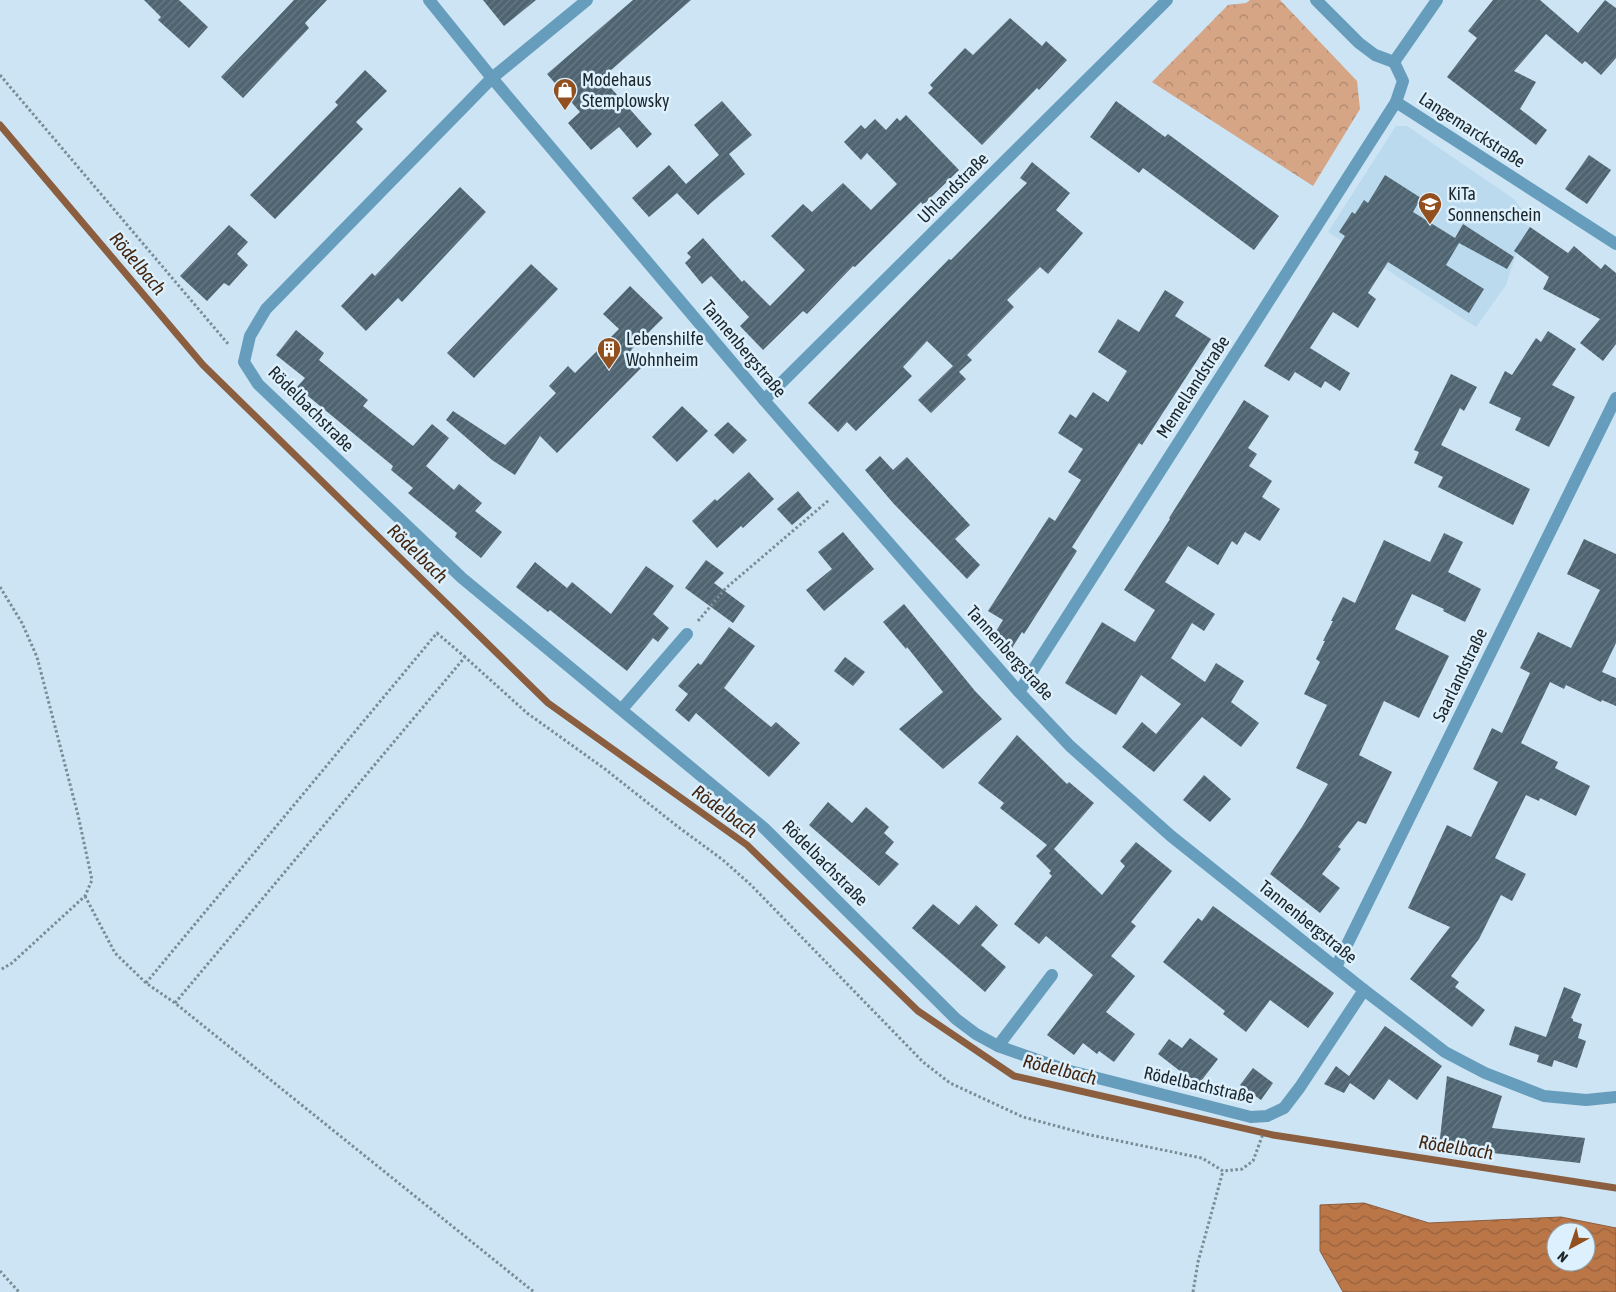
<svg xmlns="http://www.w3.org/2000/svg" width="1616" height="1292" viewBox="0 0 1616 1292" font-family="'Asap Condensed',sans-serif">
<defs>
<pattern id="park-crowns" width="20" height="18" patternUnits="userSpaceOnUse" patternTransform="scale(1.25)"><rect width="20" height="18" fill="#d6a586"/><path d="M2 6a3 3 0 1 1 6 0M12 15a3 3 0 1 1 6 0" fill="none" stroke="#ad866e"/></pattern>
<pattern id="water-waves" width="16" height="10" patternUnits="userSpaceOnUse" patternTransform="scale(1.25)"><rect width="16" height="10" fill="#bb7648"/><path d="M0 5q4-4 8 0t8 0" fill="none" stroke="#97613c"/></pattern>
<pattern id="building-hatch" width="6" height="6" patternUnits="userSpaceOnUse" patternTransform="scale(1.25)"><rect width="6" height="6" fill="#4e6471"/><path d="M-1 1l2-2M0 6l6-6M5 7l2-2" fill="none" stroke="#697a84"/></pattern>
</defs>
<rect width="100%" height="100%" fill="#cce4f3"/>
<!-- built -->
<path fill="#bbdaee" d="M1396 126H1407L1514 199 1523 211 1518 219 1530 227 1520 242 1506 285 1476 327 1328 232Z"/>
<!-- park -->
<path fill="url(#park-crowns)" d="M1250 0H1280L1357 81 1360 109 1313 186 1152 82 1228 5 1246 3Z"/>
<!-- water -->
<path fill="url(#water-waves)" stroke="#8b5e3f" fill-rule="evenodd" d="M1364 1203 1429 1223 1561 1217 1616 1228V1292H1343L1320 1251V1205ZM1556 1232H1586V1262H1556Z"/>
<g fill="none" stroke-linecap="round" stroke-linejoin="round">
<!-- stream -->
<path stroke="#8b5e3f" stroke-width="7" d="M0 125 203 365 548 703 747 845 918 1011 1014 1076 1273 1135 1616 1188"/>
</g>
<!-- building -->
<g fill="url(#building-hatch)">
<path d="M144 0H179L208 27 189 48 158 20 161 17Z"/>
<path d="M294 0H327L305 23 309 28 243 98 221 77Z"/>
<path d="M483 0H536L504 26Z"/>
<path d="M633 0H691L602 78 652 134 637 148 619 127 591 150 568 123 580 112 547 74Z"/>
<path d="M1493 0H1540L1578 33 1605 0 1616 8V58L1601 75 1585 61 1582 64 1546 34 1514 71 1536 82 1520 109 1547 130 1536 145 1447 77 1477 38 1468 31Z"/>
<path d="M1010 18 1042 46 1046 41 1067 60 1039 90 1037 88 982 145 928 93 933 88 930 85 965 48 973 55Z"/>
<path d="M365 70 387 91 356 122 363 129 275 219 250 195 338 105 335 102Z"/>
<path d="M722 101 752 135 729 154 745 174 712 202 698 215 677 193 649 217 632 198 669 165 686 184 719 155 694 125Z"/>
<path d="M1116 101 1165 137 1168 134 1279 216 1254 250 1143 168 1139 173 1090 137Z"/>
<path d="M906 115 959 170 923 205 921 202 855 267 853 266 807 314 803 311 763 350 740 326 749 317 711 276 702 284 685 263 691 257 687 253 703 238 742 282 744 280 770 306 805 270 771 236 803 204 812 212 843 183 871 210 897 184 867 153 861 160 844 142 861 125 865 129 875 119 886 130 897 118 900 121Z"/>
<path d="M1589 155 1611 170 1587 204 1565 189Z"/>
<path d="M1032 162 1070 193 1056 210 1083 233 1048 274 1040 267 1007 300 1014 307 967 355 972 360 959 372 966 379 931 413 918 400 953 366 927 341 903 367 912 376 856 431 847 422 838 432 808 403 949 259 951 260 1027 183 1020 178Z"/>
<path d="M1385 175 1421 198 1413 212 1455 238 1463 224 1514 257 1507 269 1459 243 1446 265 1484 289 1469 313 1388 262 1368 293 1376 299 1358 328 1333 312 1310 348 1350 373 1340 391 1325 381 1321 388 1295 372 1289 381 1264 366 1345 236 1339 232 1352 212 1355 214 1364 200 1368 203Z"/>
<path d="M460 187 486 212 402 302 398 298 366 331 341 306 372 273 375 276Z"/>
<path d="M229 225 248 242 237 254 248 265 229 286 224 283 207 301 180 276Z"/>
<path d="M1530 227 1568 253 1574 246 1601 269 1605 264 1616 273V344L1603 361 1580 343 1600 319 1543 289 1549 277 1514 251Z"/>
<path d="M531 264 558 289 474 378 447 353Z"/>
<path d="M630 286 663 318 631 350 645 364 557 453 540 436 515 475 492 460 446 420 453 411 505 445 556 393 549 386 568 366 575 373 619 329 603 314Z"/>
<path d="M1165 290 1184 302 1175 316 1211 339 1142 445 1139 443 1105 496 1072 547 1077 551 1024 634 1022 632 1012 648 993 636 1003 620 988 611 1049 517 1055 521 1081 480 1068 472 1083 449 1058 433 1070 414 1076 418 1093 392 1108 402 1127 371 1098 352 1118 319 1139 332Z"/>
<path d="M296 330 324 353 319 360 368 400 363 406 413 446 432 424 449 438 426 466 454 490 459 484 482 503 475 511 502 532 481 558 455 537 457 533 408 493 413 488 391 470 393 466 297 387 305 378 276 355Z"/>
<path d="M1548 331 1576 349 1552 385 1575 397 1549 447 1515 430 1521 418 1489 403 1505 371 1512 375 1536 338 1541 342Z"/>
<path d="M1451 374 1477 387 1464 411 1460 408 1441 445 1530 489 1513 525 1438 487 1443 477 1414 463 1419 452 1414 450Z"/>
<path d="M1244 400 1269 416 1248 448 1257 454 1249 466 1272 481 1262 497 1280 509 1260 541 1245 532 1237 545 1232 541 1218 565 1188 546 1165 582 1215 614 1204 631 1192 623 1171 658 1205 682 1216 663 1244 681 1231 702 1259 723 1241 747 1202 717 1154 772 1122 747 1142 722 1156 734 1181 704 1141 675 1116 715 1065 683 1102 622 1135 642 1155 610 1124 590 1170 519 1169 518Z"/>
<path d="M682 406 708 431 677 462 652 437Z"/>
<path d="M728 422 747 440 733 454 714 435Z"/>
<path d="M880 456 893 470 907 457 970 525 955 539 980 565 967 579 893 503 865 470Z"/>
<path d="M749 472 774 499 743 528 741 526 717 548 692 521 715 499 717 501Z"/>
<path d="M798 491 812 508 792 525 777 509Z"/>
<path d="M843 532 874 569 824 611 806 590 832 569 818 552Z"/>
<path d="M1444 533 1463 542 1448 572 1481 589 1465 622 1443 611 1444 609 1412 594 1395 629 1449 656 1419 718 1384 701 1359 755 1392 772 1366 824 1358 821 1338 847 1341 849 1322 874 1340 888 1320 913 1270 874 1302 827 1328 784 1296 768 1327 705 1304 694 1320 662 1316 659 1325 641H1323L1333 621H1331L1343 597 1355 603 1384 540 1430 562Z"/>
<path d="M1584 539 1616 554V643L1602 672 1616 678V706L1602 700 1601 702 1566 685 1564 689 1550 682 1521 743 1558 762 1555 768 1590 786 1576 816 1540 798 1539 801 1526 795 1495 858 1526 874 1512 901 1501 895 1479 939 1451 976 1459 982 1455 987 1485 1010 1472 1027 1410 979 1450 927 1408 908 1447 825 1471 837 1498 782 1473 769 1492 728 1502 733 1530 673 1520 668 1538 632 1571 648 1600 590 1567 574Z"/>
<path d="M706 560 724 573 714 583 745 606 733 623 685 588Z"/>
<path d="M535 562 567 588 572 582 611 614 646 566 674 586 653 614 669 628 658 642 653 638 627 671 550 610 548 612 516 587Z"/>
<path d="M904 604 975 691 1002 719 943 769 899 729 943 692 907 647 906 649 883 622Z"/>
<path d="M729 627 755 646 724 688 771 727 776 722 800 743 769 777 696 713 689 722 675 710 688 694 678 686 698 663 701 665Z"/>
<path d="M845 657 865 672 853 686 834 671Z"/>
<path d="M1017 735 1067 784 1069 782 1094 803 1054 849 1102 895 1125 866 1120 861 1136 842 1172 871 1131 922 1136 926 1111 956 1135 976 1106 1012 1135 1034 1114 1062 1099 1051 1097 1054 1083 1043 1074 1055 1047 1035 1093 975 1046 936 1039 944 1014 924 1052 876 1049 873 1051 871 1036 856 1047 845 1000 808 1004 803 978 783Z"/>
<path d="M1204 775 1231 799 1210 822 1183 800Z"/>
<path d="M828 802 852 823 866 807 889 827 884 833 894 842 885 853 899 864 879 886 809 825Z"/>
<path d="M933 904 959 925 976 905 998 925 981 945 1006 967 985 992 912 928Z"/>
<path d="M1213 906 1334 993 1308 1028 1270 1000 1246 1032 1223 1014 1225 1011 1163 962 1198 918 1202 921Z"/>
<path d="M1564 987 1581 994 1571 1018 1573 1019V1021L1582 1024 1578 1038 1586 1041 1577 1068 1554 1060 1552 1067 1537 1062 1539 1055 1509 1045 1515 1026 1546 1037Z"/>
<path d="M1385 1026 1442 1066 1417 1100 1389 1079 1374 1100 1350 1083 1344 1093 1324 1084 1336 1066 1349 1076Z"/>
<path d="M1190 1038 1218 1059 1198 1085 1158 1054 1169 1039 1182 1048Z"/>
<path d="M1253 1068 1273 1083 1261 1100 1240 1085Z"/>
<path d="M1447 1076 1502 1096 1492 1128 1585 1138 1580 1163 1439 1147Z"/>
</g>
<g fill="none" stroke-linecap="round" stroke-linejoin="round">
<!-- path -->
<g stroke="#7a8c96" stroke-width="3" stroke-dasharray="2.5 2.5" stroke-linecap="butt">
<path d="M0 75 229 345"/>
<path d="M0 587 22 623 37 657 78 815 92 880 85 896 12 963 0 970"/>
<path d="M698 621 726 588 829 500"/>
<path d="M85 896 115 953 146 983 175 1003 534 1292"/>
<path d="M146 983 437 633 465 657"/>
<path d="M175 1003 465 657 527 713 605 769 677 826 723 860 751 885 923 1062 950 1083 1023 1117 1090 1135 1202 1158 1223 1171 1242 1169 1253 1161 1263 1134"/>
<path d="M0 1271 19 1292"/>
<path d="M1193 1292 1198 1262 1223 1171"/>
</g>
<!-- lane -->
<g stroke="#669dbd" stroke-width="12">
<path d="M622 709 687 634"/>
<path d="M998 1046 1052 975"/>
</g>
<!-- street -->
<g stroke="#669dbd" stroke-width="12">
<path d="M429 0 492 78 764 400 1019 692 1070 746 1171 836 1364 990 1445 1052 1485 1073 1544 1096 1586 1100 1616 1097"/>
<path d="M587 0 492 78 266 309 250 336 244 362 258 384 462 578 764 828 956 1019 976 1034 998 1046 1066 1070 1251 1117 1267 1116 1284 1108 1300 1087 1364 990"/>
<path d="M1316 0 1359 43 1375 55 1394 62"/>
<path d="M1394 62 1403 81 1396 102 1616 244"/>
<path d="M1394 62 1437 0"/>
<path d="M764 400 1167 0"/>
<path d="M1019 692 1396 102"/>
<path d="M1336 967 1616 398"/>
</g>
</g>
<!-- icons -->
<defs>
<g id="shop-pin" transform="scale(1.25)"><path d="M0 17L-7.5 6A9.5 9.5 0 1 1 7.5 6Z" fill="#93501f" stroke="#ddf0fd"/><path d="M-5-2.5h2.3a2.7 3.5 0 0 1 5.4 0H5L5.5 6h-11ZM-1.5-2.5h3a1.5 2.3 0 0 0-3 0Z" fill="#fff"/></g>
<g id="school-pin" transform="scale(1.25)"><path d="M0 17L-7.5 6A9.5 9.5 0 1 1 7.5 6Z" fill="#93501f" stroke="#ddf0fd"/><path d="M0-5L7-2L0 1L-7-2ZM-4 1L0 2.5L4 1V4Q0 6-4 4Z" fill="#fff"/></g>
<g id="building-pin" transform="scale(1.25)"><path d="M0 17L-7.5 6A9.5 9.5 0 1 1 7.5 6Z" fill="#93501f" stroke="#ddf0fd"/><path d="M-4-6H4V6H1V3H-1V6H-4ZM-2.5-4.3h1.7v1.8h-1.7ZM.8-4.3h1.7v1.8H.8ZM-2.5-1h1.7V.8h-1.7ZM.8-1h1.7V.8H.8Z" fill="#fff"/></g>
</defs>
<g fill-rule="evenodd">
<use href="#shop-pin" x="565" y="90"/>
<use href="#school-pin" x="1430" y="204"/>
<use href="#building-pin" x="609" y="349"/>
</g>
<g text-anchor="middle" stroke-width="5" stroke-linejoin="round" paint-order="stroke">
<!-- poi labels -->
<g font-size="18" fill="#1c262b" stroke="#ddf0fd" text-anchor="start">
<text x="582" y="86">Modehaus<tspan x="582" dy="21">Stemplowsky</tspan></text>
<text x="1448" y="200">KiTa<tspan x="1448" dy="21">Sonnenschein</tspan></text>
<text x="626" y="345">Lebenshilfe<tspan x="626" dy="21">Wohnheim</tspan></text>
</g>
<!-- street labels -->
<g font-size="18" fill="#1c262b" stroke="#ddf0fd">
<text transform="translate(1472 130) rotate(33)" y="6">Langemarckstraße</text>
<text transform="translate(953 188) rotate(-45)" y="6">Uhlandstraße</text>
<text transform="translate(744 349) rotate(50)" y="6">Tannenbergstraße</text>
<text transform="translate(1193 387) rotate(-57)" y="6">Memellandstraße</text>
<text transform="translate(311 409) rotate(45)" y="6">Rödelbachstraße</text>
<text transform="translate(1010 653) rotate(48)" y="6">Tannenbergstraße</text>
<text transform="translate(1460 675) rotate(-64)" y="6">Saarlandstraße</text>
<text transform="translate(825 863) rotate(45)" y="6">Rödelbachstraße</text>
<text transform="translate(1308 922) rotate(39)" y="6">Tannenbergstraße</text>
<text transform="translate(1199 1085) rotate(13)" y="6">Rödelbachstraße</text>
</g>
<!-- water labels -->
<g font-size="19" font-style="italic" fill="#432611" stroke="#ddf0fd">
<text transform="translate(138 263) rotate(50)" y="7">Rödelbach</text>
<text transform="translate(418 553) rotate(44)" y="7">Rödelbach</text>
<text transform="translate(725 811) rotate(36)" y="7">Rödelbach</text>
<text transform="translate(1060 1069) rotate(14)" y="7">Rödelbach</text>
<text transform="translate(1456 1147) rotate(9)" y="7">Rödelbach</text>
</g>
</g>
<!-- north arrow -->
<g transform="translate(1571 1247) rotate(220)"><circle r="24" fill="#ddf0fd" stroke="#909fa9"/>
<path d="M0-4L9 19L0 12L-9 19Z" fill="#93501f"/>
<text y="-8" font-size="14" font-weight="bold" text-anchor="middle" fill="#1c262b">N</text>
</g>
</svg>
